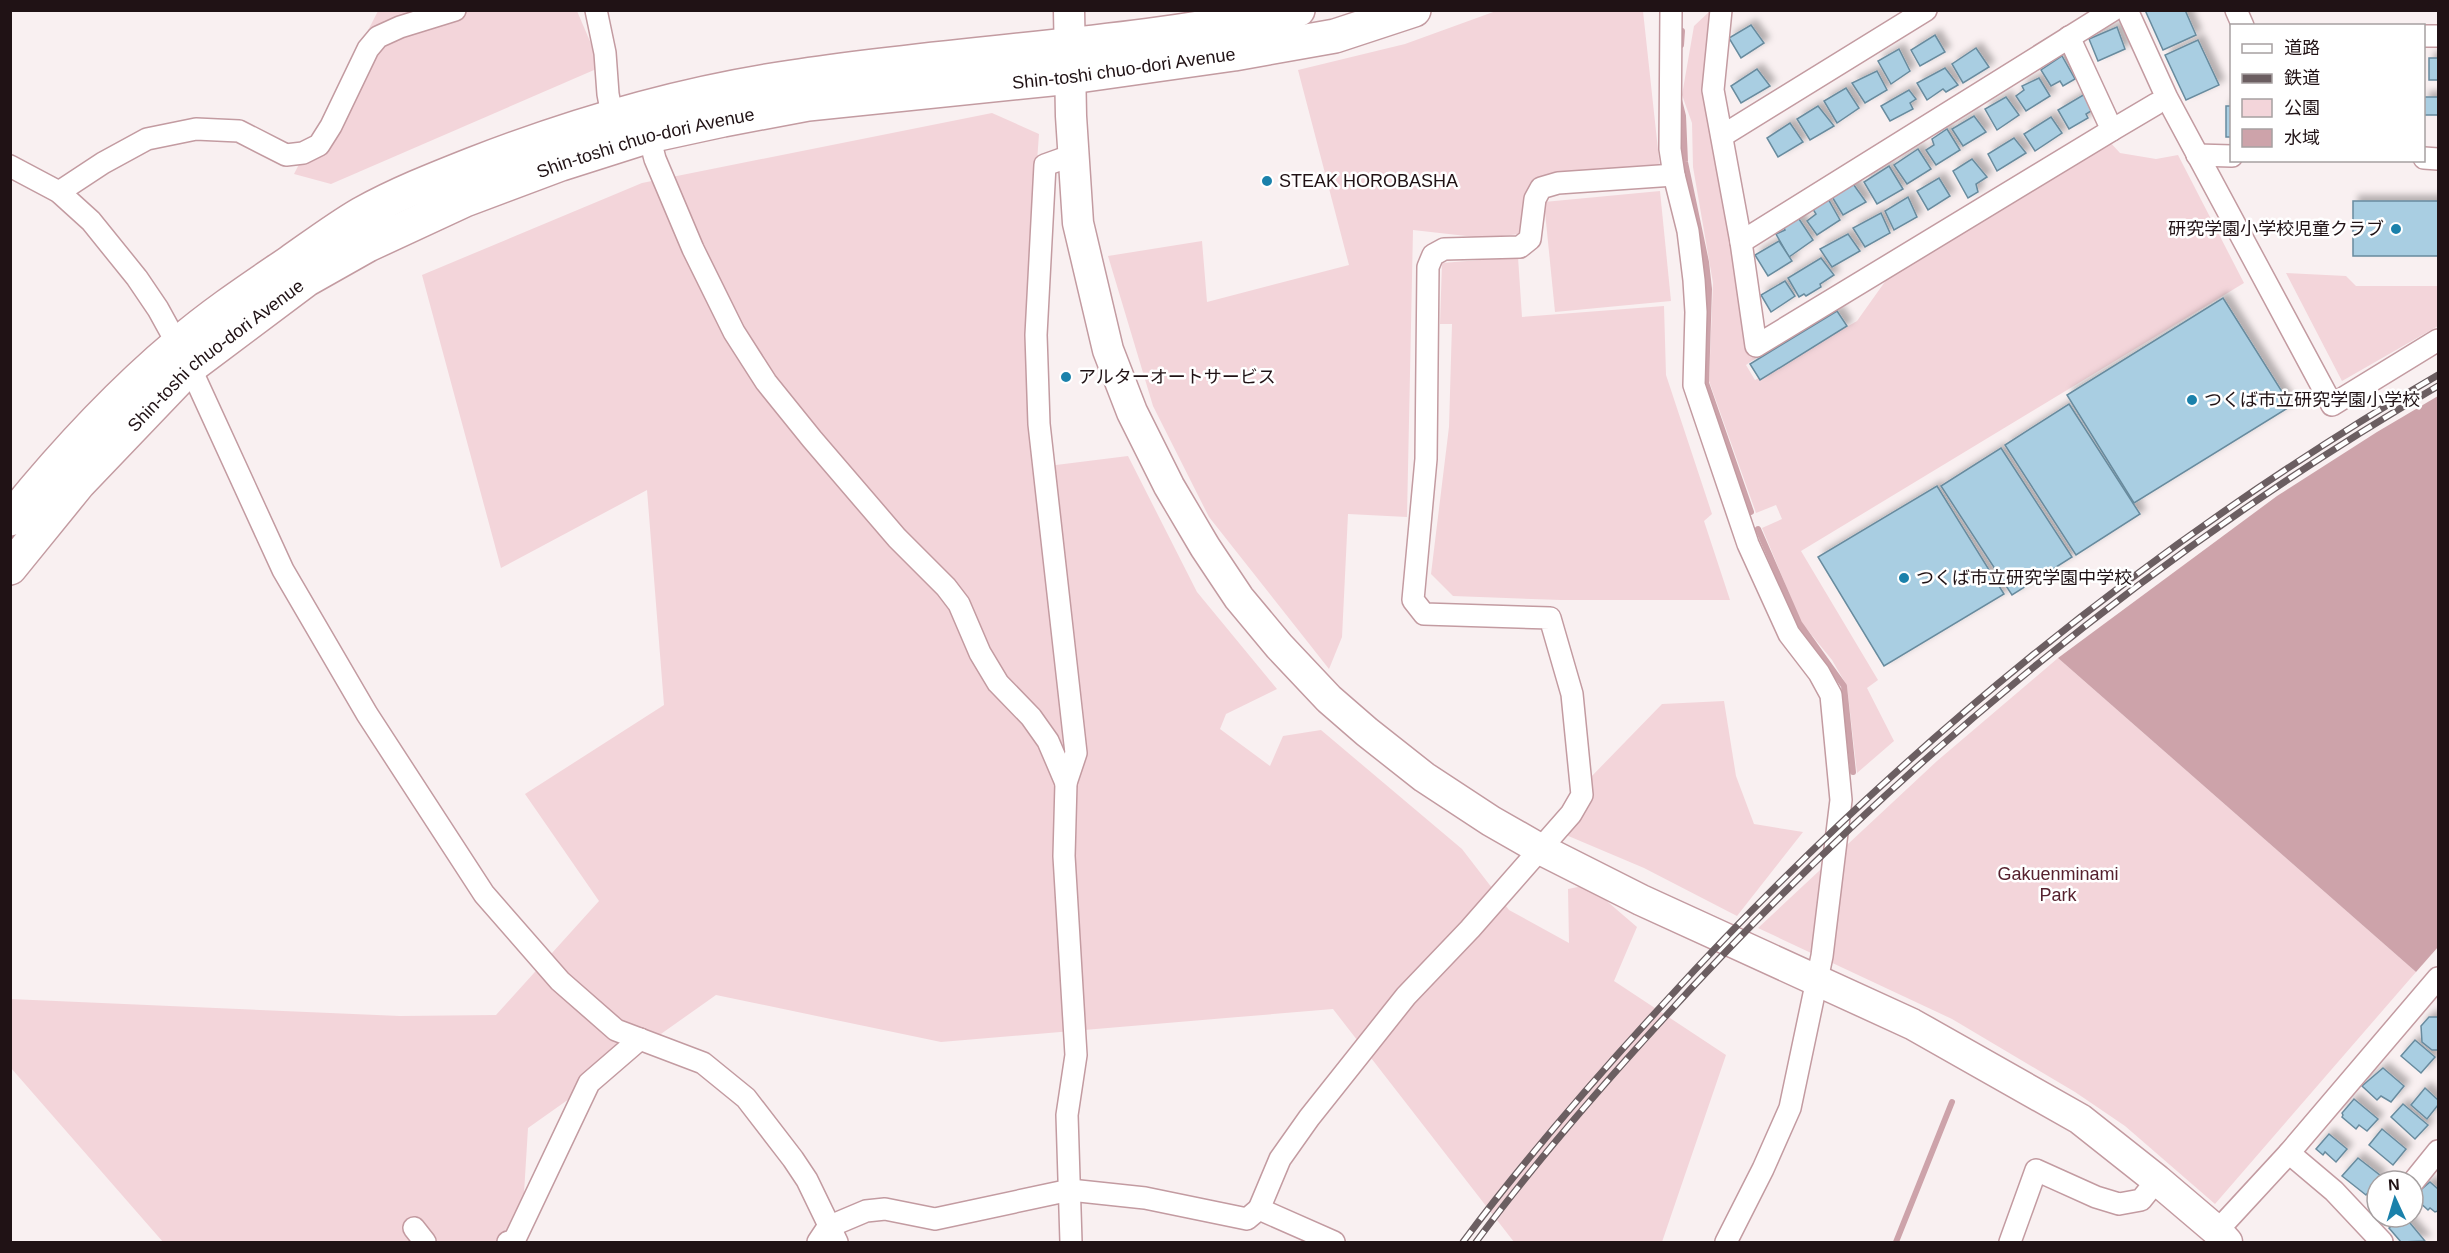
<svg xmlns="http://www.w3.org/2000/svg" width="2449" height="1253" viewBox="0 0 2449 1253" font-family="Helvetica,'Noto Sans JP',sans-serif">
<defs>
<filter id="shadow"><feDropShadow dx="5.5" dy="-5.5" stdDeviation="3" flood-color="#0004"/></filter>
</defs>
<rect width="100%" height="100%" fill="#f9f0f1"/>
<!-- green -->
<g fill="#f3d5da">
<path d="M378 11H577L601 67 331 184 294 174Z"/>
<path d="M1496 11H1643L1660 168 1542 177 1520 234 1484 238 1413 230 1407 517 1348 514 1342 637 1329 669 1209 517 1153 406 1108 256 1202 241 1207 302 1349 265 1298 70 1405 44Z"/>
<path d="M1710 11 1704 79 1756 358 1746 365 1755 380 1857 321 1889 276 2108 140 2120 153 2156 159 2178 155 2244 283 1801 551 1878 680 1867 688 1894 741 1857 773 1847 686 1832 660 1801 622 1762 528 1782 519 1776 505 1756 513 1709 381 1713 283 1693 167 1692 123 1682 95 1694 26Z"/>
<path d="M992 113 1039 134 1029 271 1032 468 1128 456 1197 592 1277 689 1226 714 1220 729 1270 766 1283 736 1321 730 1462 849 1509 910 1569 943 1568 889 1588 885 1637 927 1614 981 1726 1055 1662 1242H1514L1333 1009 941 1042 716 995 528 1128 521 1242H163L11 1068 10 999 400 1016 496 1015 599 901 525 794 664 705 647 490 501 568 422 275 642 183Z"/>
<path d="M1660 191 1671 301 1555 312 1544 202Z"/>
<path d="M1518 257 1522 317 1664 306 1666 375 1712 514 1704 521 1730 600H1561L1453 596 1431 574 1449 427 1452 324H1440L1442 263Z"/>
<path d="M2286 273 2346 276 2356 286H2438V326L2342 381Z"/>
<path d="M2058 658 2416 972 2215 1204 2125 1126 2075 1092 1952 1019 1758 928 1937 761Z"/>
<path d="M1724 701 1736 776 1754 824 1803 832 1737 916 1644 868 1566 835 1589 779 1662 704Z"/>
</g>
<!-- water -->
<path fill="#cda3aa" d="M2438 396V947L2416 972 2058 658 2277 496 2377 432Z"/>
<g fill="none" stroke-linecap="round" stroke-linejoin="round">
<!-- stream -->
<g stroke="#cda3aa" stroke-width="6">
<path d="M1681 45 1682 31"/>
<path d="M1679 100 1683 116 1685 162 1706 262 1709 289 1706 383 1751 512"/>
<path d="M1758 529 1799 623 1844 686 1853 772"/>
<path d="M1896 1242 1952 1102"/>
</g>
</g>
<!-- building -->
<g fill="#a9cee2" stroke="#688b9e" stroke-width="1.5" filter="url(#shadow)">
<path d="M2145 10H2185L2196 35 2163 50Z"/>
<path d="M1751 25 1764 43 1741 58 1729 38Z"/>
<path d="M2117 27 2125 49 2098 61 2089 39Z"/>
<path d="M1935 35 1945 52 1920 66 1911 50Z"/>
<path d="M2198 40 2219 85 2186 100 2165 55Z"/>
<path d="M1976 48 1989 67 1963 83 1952 64Z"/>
<path d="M1899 49 1910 71 1891 84 1878 61Z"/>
<path d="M2062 56 2075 79 2063 86 2060 81 2051 86 2041 70Z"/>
<rect x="2429" y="58" width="9" height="22"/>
<path d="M1945 68 1958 85 1946 92 1943 89 1927 100 1917 83Z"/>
<path d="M1757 69 1770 86 1741 103 1731 86Z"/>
<path d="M1877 71 1887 90 1865 103 1852 83Z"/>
<path d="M2039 78 2050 96 2026 111 2016 96 2024 90 2022 86Z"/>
<path d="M1846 88 1859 108 1837 123 1824 101Z"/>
<path d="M1909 90 1916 99 1910 103 1913 109 1890 121 1881 106Z"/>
<path d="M2085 94 2096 108 2086 114 2088 118 2069 129 2058 110Z"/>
<path d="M2006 97 2019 115 1997 130 1985 109Z"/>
<rect x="2424" y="97" width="14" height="18"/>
<path d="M1818 106 1834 126 1810 140 1797 119Z"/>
<rect x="2226" y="106" width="6" height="31"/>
<path d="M1974 116 1986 132 1963 146 1952 129Z"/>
<path d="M2051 117 2062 133 2035 151 2024 134Z"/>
<path d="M1790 123 1803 142 1778 157 1767 138Z"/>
<path d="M1947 129 1960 150 1936 165 1926 150 1934 145 1932 139Z"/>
<path d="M2014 138 2026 153 1997 171 1988 154Z"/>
<path d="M1918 149 1931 169 1907 184 1894 165Z"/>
<path d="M1972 159 1987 177 1976 184 1978 192 1968 198 1953 171Z"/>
<path d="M1889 166 1903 189 1877 204 1864 182Z"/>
<path d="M1939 178 1950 196 1928 210 1917 191Z"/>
<path d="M1851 181 1866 202 1843 215 1831 195Z"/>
<path d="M1827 197 1840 220 1817 235 1807 221 1816 214 1811 206Z"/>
<path d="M1908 197 1917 217 1894 230 1885 211Z"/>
<rect x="2353" y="201" width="85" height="55"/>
<path d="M1795 213 1813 240 1789 257 1776 234 1785 230 1781 219Z"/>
<path d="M1881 213 1890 233 1865 247 1853 228Z"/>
<path d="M1848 234 1860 251 1832 267 1820 249Z"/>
<path d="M1779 241 1792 261 1768 276 1755 255Z"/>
<path d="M1821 258 1834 275 1820 284 1821 287 1806 296 1804 294 1799 297 1788 278Z"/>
<path d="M1785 281 1795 296 1771 312 1761 295Z"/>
<path d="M2223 298 2291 406 2134 503 2067 395Z"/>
<path d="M1837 311 1847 326 1760 380 1750 364Z"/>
<path d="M2069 404 2140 514 2076 555 2005 445Z"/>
<path d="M2001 448 2072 557 2012 595 1941 486Z"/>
<path d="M1937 486 2004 594 1884 666 1818 557Z"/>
<path d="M2429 1017H2438V1050H2432L2422 1042 2421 1026Z"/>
<path d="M2415 1040 2435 1057 2421 1073 2401 1056Z"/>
<path d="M2383 1068 2404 1086 2391 1102 2381 1096 2377 1100 2362 1086Z"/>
<path d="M2425 1088 2438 1100V1105L2427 1119 2411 1105Z"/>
<path d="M2354 1099 2378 1119 2367 1131 2359 1125 2356 1129 2342 1117 2343 1115 2342 1113Z"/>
<path d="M2403 1104 2428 1125 2415 1139 2391 1117Z"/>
<path d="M2382 1129 2406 1149 2393 1165 2369 1145Z"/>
<path d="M2329 1134 2347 1149 2336 1162 2325 1152 2323 1155 2316 1149Z"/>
<path d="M2358 1158 2381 1176 2366 1195 2342 1176Z"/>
<path d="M2430 1182 2438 1189V1211L2435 1212 2430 1208 2428 1210 2416 1199 2419 1194 2417 1193Z"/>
<path d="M2402 1217H2405L2425 1241 2401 1242 2389 1228Z"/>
</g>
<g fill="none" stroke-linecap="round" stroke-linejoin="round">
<!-- street casing -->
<g stroke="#c39ba1" stroke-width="24">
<g id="street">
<path d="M596 10 605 53 608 94 612 115"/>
<path d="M1671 10 1670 149 1674 175 1688 231 1694 280 1696 312 1694 385 1748 544 1789 634 1819 673 1831 695 1841 800 1822 956 1790 1108 1763 1169 1726 1242"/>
<path d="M1721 10 1713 90 1741 242 1756 346 2112 130 2069 37"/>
<path d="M2127 10 2167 98 2332 405 2438 340"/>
<path d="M2236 10 2243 26"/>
<path d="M2424 36H2438"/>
<path d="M2112 130 2156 104"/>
<path d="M649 136 655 159 693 249 734 332 766 382 812 439 897 538 946 587 959 604 980 653 998 683 1031 717 1048 741 1066 783"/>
<path d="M1722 136 1926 10"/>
<path d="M2197 155 2232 156"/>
<path d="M2424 158 2438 159"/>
<path d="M10 166 59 192 91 221 137 278 158 309 190 367 283 570 367 714 484 894 560 981 616 1030 703 1063 746 1098 793 1159 807 1180 837 1242"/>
<path d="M59 192 103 163 147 139 196 129 239 131 286 155 303 153 319 145 331 126 368 49 378 37 400 27 455 10"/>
<path d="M1741 242 2113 10"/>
<path d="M2289 1153 2334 1191 2382 1242"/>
<path d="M2413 1182 2438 1151"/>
<path d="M1259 1209 1280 1159 1309 1118 1406 996 1470 929 1571 814 1582 795 1572 694 1550 618 1424 614 1413 600 1426 459 1428 267 1433 255 1444 249 1520 247 1530 239 1535 199 1541 188 1558 183 1674 175"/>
<path d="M414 1228 425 1242"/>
<path d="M2217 1231 2289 1153 2438 978"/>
<path d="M508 1242 514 1241 589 1083 640 1039"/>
<path d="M818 1242 828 1227 866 1211 885 1209 935 1219 1070 1190 1145 1198 1247 1219 1259 1209 1334 1242"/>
<path d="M1071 1242 1067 1115 1076 1055 1064 856 1066 783 1076 753 1039 424 1036 335 1045 165 1073 155"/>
<path d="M2010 1242 2036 1170 2096 1197 2119 1204 2141 1200 2157 1180"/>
</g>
</g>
<!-- secondary casing -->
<g stroke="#c39ba1" stroke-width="33">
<path id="secondary" d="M1069 10 1071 116 1078 223 1108 350 1132 412 1169 486 1205 547 1239 598 1279 646 1329 699 1367 732 1424 777 1491 821 1540 849 1641 900 1912 1024 2080 1119 2157 1180 2217 1231 2227 1242"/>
</g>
<!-- primary casing -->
<g stroke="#c39ba1" stroke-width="36">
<g id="primary">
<path d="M10 519C61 456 117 395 179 343 214 313 252 288 290 262 313 246 337 228 361 214 397 194 435 179 473 164 576 124 682 93 792 77 960 51 1132 46 1298 10"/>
<path id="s1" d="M10 568 79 483 190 367 306 280 368 245 465 200 561 164 649 136 723 120 808 104 1071 77 1234 54 1335 36 1414 10"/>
</g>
</g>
<!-- street -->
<use href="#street" stroke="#fff" stroke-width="21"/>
<!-- secondary -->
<use href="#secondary" stroke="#fff" stroke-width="30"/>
<!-- primary -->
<use href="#primary" stroke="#fff" stroke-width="33"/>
<!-- rail casing -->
<g stroke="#6b5e61" stroke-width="7">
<g id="rail">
<path d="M1463 1242C1526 1158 1595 1078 1667 1000 1891 755 2151 542 2438 375"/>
<path d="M1476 1242C1534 1164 1598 1090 1664 1018 1889 771 2150 554 2438 386"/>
</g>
</g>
<!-- rail -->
<use href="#rail" stroke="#fff" stroke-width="4.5" stroke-dasharray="14" stroke-linecap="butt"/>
</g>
<!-- markers -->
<g fill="#1a81ab" stroke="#fff" stroke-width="2">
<circle cx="1267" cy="181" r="6"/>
<circle cx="2396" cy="229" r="6"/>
<circle cx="1066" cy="377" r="6"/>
<circle cx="2192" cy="400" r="6"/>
<circle cx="1904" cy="578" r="6"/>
</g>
<g text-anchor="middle" stroke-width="5" stroke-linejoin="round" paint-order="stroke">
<!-- street labels -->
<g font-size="18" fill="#201215" stroke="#fff">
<text dy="6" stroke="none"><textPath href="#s1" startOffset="1268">Shin-toshi chuo-dori Avenue</textPath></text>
<text dy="6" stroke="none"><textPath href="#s1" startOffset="783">Shin-toshi chuo-dori Avenue</textPath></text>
<text dy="6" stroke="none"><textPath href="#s1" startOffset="297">Shin-toshi chuo-dori Avenue</textPath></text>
</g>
<!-- poi labels -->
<g font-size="18" fill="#201215" stroke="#fff" text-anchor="start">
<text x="1279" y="187">STEAK HOROBASHA</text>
<text x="2384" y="235" text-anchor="end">研究学園小学校児童クラブ</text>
<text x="1078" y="383">アルターオートサービス</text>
<text x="2204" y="406">つくば市立研究学園小学校</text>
<text x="1916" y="584">つくば市立研究学園中学校</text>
</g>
<!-- park labels -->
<g font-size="18" fill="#56212e" stroke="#fff">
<text x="2058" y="880">Gakuenminami<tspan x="2058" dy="21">Park</tspan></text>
</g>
</g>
<!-- border -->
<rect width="2449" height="1253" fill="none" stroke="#201215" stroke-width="24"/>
<!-- legend -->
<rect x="2230" y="24" width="195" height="138" fill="#ffffff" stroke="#a6a0a1" stroke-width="1.5"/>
<rect x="2242" y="44" width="30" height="9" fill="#ffffff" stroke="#a6a0a1" stroke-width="1.5"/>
<text x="2284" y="54" font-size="18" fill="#201215">道路</text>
<rect x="2242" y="74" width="30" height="9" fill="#6b5e61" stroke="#a6a0a1" stroke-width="1.5"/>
<text x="2284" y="84" font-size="18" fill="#201215">鉄道</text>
<rect x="2242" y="99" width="30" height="18" fill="#f3d5da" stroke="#a6a0a1" stroke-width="1.5"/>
<text x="2284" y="114" font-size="18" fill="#201215">公園</text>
<rect x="2242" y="129" width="30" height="18" fill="#cda3aa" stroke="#a6a0a1" stroke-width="1.5"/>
<text x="2284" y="144" font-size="18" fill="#201215">水域</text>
<!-- north arrow -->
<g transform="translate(2395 1199) rotate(356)"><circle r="28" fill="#ffffff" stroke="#a6a0a1" stroke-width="1.5"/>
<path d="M0-4.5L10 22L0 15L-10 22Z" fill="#1a81ab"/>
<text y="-9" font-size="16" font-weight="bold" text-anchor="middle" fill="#201215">N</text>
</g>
</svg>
